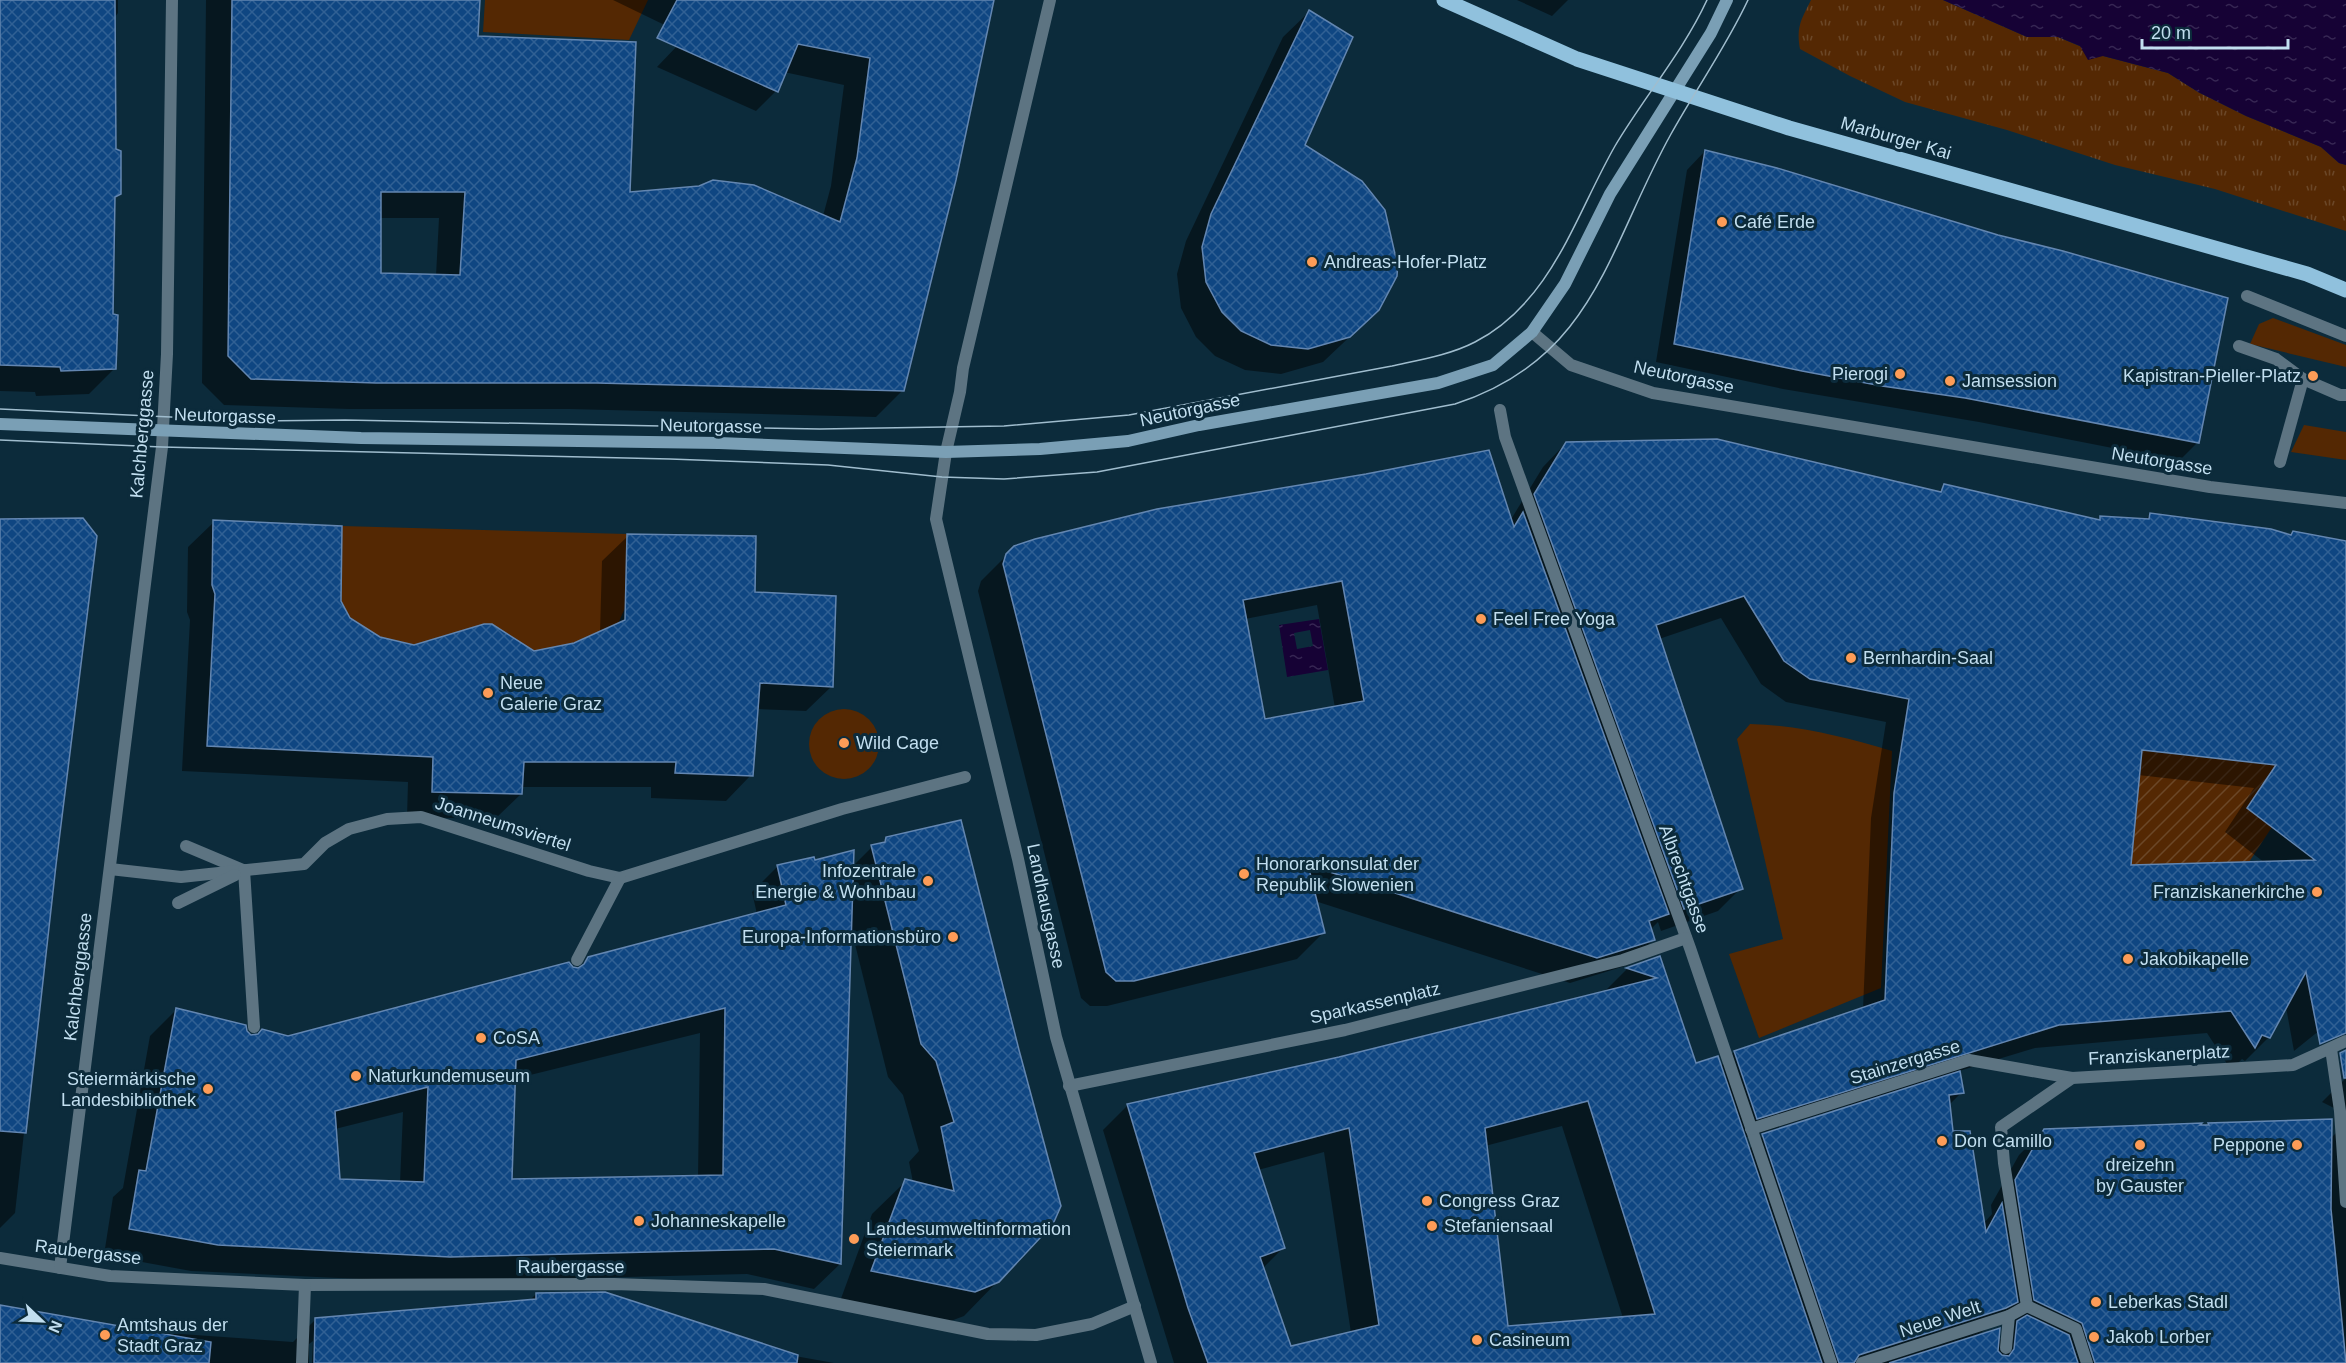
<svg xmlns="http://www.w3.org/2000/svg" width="2346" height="1363" viewBox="0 0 2346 1363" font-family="Arial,sans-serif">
<defs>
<pattern id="park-tufts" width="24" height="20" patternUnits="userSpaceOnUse" patternTransform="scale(1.5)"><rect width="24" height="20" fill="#542803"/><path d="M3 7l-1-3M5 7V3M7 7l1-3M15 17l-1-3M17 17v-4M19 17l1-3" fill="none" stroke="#6b4728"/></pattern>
<pattern id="garden-furrows" width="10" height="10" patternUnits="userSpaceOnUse" patternTransform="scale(1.5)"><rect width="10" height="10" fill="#542803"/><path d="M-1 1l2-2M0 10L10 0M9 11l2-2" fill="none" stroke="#6b4728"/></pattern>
<pattern id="water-ripples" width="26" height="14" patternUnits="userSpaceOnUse" patternTransform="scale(1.5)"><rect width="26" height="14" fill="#160235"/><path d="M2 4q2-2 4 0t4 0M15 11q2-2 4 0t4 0" fill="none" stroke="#362653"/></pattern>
<pattern id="building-cross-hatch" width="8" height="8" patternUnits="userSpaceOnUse" patternTransform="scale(1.5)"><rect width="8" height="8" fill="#0f4682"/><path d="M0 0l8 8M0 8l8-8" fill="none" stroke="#306094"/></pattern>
</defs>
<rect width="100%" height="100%" fill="#0c2b3b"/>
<!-- grass -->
<g fill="#542803">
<path d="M485 0H648L629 40 483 32Z"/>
<path d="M2273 318 2346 345V367L2250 344 2259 324Z"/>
<path d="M2304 425 2346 432V460L2291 452Z"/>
<path d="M342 526 627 534 625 598 629 608H625L617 626 583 643 549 648 547 652 414 645 380 637 348 619 337 594Z"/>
<circle cx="844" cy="744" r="35"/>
<path d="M1750 724C1799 725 1845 737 1892 751L1881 988 1759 1038 1729 954 1783 939 1737 739Z"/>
</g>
<!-- park -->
<path fill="url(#park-tufts)" d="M1811 0H1943L2027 37H2058L2103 56 2168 73 2198 92 2246 116 2321 147 2339 163 2346 165V231L2215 189 2115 165 2007 130 1905 102 1850 76 1800 49C1796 27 1801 20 1811 0Z"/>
<!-- garden -->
<path fill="url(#garden-furrows)" d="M2142 750 2309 769 2248 808 2272 827 2249 862 2131 865Z"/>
<!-- water -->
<g fill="url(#water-ripples)" fill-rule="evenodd">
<path d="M1943 0H2346V165L2339 163 2321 147 2246 116 2198 92 2168 73 2103 56 2088 60 2080 46 2058 37H2027Z"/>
<path d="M1319 619 1328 670 1287 677 1279 625ZM1310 630 1313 646 1297 649 1294 633Z"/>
</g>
<!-- shadow -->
<g fill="#0007" fill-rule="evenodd">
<path d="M0 0H118V13L114 18V150L120 193 113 200 112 315 115 368 89 394 36 396 35 392 0 391Z"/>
<path d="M206 0H479L477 37 628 194 823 216 831 186 844 85 784 72 776 91 756 111 657 67 677 46 710 47 613 0H863L987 26 903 390 876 417 569 409H349L224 405 202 383ZM380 218H439L436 276 379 275Z"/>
<path d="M1517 0H1568L1552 16Z"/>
<path d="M1309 12 1303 146 1378 310 1323 362 1281 374 1245 370 1215 356 1196 337 1181 308 1177 274 1186 241 1283 37Z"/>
<path d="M1705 151 2198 442 2179 461 1979 422 1783 389 1656 362 1687 170Z"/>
<path d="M1566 443 1938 492 1945 486 2097 521 2101 517 2145 520 2151 514 2346 543V1009L2294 1051 2286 1007 2268 1038 2245 1061 2242 1059 2231 1070 2207 1033 2035 1048 1959 1071 1962 1092 1949 1105 1952 1133 1983 1224 1992 1214 1991 1205 2019 1155 2044 1130 2207 1127 2209 1125 2331 1121 2332 1137 2346 1123V1363H1174L1103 1130 1128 1105 1339 1059 1603 993 1627 969 1659 958 1695 1065 1720 1067 1734 1052 1863 1009 1871 818 1886 722 1786 702 1761 684 1721 618 1659 639 1741 888 1718 911 1661 931 1658 922 1650 930 1653 940 1628 965 1570 983 1315 901 1323 933 1297 959 1107 1006H1090L1081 998 978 591 981 581 1015 547 1510 521 1543 467ZM1317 605 1335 708 1264 721 1245 619ZM2138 775 2254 788 2225 832 2265 863 2129 866ZM1849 1105 1850 1108 1763 1136 1748 1150 1744 1138ZM1562 1126 1623 1318 1507 1327 1485 1146ZM1324 1152 1351 1333 1290 1348 1263 1268 1283 1248 1258 1170ZM2008 1310 2010 1325 2013 1327 1997 1343 1974 1337 1991 1326Z"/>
<path d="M0 520 54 865 15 1213 0 1228Z"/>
<path d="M214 522 339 602 349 619 379 638 414 647 534 652 574 645 600 633 602 561 628 536 754 593 832 686 806 711 757 709 751 775 726 801 651 798V787H521V794L495 819 407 817 408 782 182 771 190 620 187 612 188 547Z"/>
<path d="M886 839 998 1281 964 1316 940 1325 839 1304 872 1214 906 1181 913 1182 909 1162 919 1151 903 1095 888 1077 851 928 840 1264 814 1289 747 1274 423 1282 191 1271 104 1255 113 1197 123 1188 150 1036 176 1010 246 1032 250 1036 288 1038 572 968 577 970 589 958 757 914 752 892 778 866 814 861 852 867 872 847 881 844ZM700 1033 698 1177 511 1181 514 1079ZM403 1112 400 1183 339 1181 335 1129Z"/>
<path d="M2346 1078V1114L2322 1102Z"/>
<path d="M536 1294 795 1356 834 1363H312L313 1341 309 1344V1363H0V1307L138 1331 293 1342 315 1320 529 1301Z"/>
</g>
<!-- building -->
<g fill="url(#building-cross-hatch)" stroke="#6386b1" stroke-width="1.5" fill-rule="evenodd">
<path d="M0 0H115L116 149 121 151V194L115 197 113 314 118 315 116 369 61 371 60 367 0 365Z"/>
<path d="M232 0H480L478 36 636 42 630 192 699 186 713 180 754 185 840 222 857 158 870 58 798 44 778 92 657 38 677 0H994L956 180 904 391 597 383H376L251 379 228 356ZM381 192H465L460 275 381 273Z"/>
<path d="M1309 10 1353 37 1305 145 1362 181 1385 210 1395 254 1398 261 1397 276 1379 310 1350 337 1308 349 1271 345 1241 331 1222 312 1206 282 1202 247 1211 214Z"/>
<path d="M1705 150 1777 168 1998 235 2063 251 2228 298 2199 443 1965 398 1882 386 1802 371 1674 344Z"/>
<path d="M1717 439 1941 492 1944 484 2100 520V516L2149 519 2150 513 2271 529 2291 535 2293 531 2346 541V1033L2320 1044 2306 972 2270 1038 2262 1035 2255 1048 2231 1011 2059 1025 1757 1119 1734 1051 1885 1000 1894 793 1909 699 1810 679 1784 661 1744 596 1656 625 1743 889 1684 909 1534 494 1566 442ZM2142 750 2276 765 2247 808 2315 860 2131 865Z"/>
<path d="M1489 450 1514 527 1523 512 1669 914 1649 921 1655 940 1597 958 1308 865 1325 933 1134 981H1116L1106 972 1003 564 1006 554 1014 546 1035 539 1157 509 1366 474ZM1342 581 1364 701 1265 719 1243 600Z"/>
<path d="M83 518 97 536 56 865 26 1133 0 1131V519Z"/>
<path d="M213 520 342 526 341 601 350 618 380 637 414 645 484 624H492L534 651 574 643 625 620 627 534 756 536 755 592 836 596 833 687 760 683 753 776 675 773 676 762H524L522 794 432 792 433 757 207 746 215 594 212 585Z"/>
<path d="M961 820 1019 1050 1061 1206 1053 1224 999 1282 975 1292 871 1271 905 1179 954 1191 941 1127 954 1122 936 1061 921 1044 871 845 885 842 886 837Z"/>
<path d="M854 850 841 1264 774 1249 450 1257 218 1245 129 1229 139 1170 146 1171 176 1008 246 1025 247 1031 251 1035 258 1034 262 1029 288 1036 569 962 573 967 578 968 584 964 588 957 786 905 777 865 814 857 815 860ZM725 1008 723 1175 512 1179 516 1060ZM428 1087 424 1182 340 1179 335 1111Z"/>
<path d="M1660 956 1696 1063 1718 1056 1822 1363H1208L1188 1308 1127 1104 1339 1057 1657 978 1626 968ZM1588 1101 1655 1314 1508 1326 1485 1128ZM1349 1128 1379 1325 1291 1346 1260 1257 1285 1248 1254 1153Z"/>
<path d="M2346 1050V1078H2344L2340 1053Z"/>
<path d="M1960 1071 1964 1093 1949 1095 1953 1131H1970L1986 1232 2002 1203 2018 1302 2006 1308 1859 1355 1854 1363H1839L1762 1134Z"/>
<path d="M2332 1119 2331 1209 2346 1363H2095L2082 1323 2034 1300 2015 1180 2044 1129 2202 1123 2200 1125H2209L2208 1123Z"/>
<path d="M605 1292 798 1355 797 1363H314L315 1318 536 1299V1293Z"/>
<path d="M0 1305 211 1342 209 1363H0Z"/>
<path d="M2027 1315 2069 1335 2078 1363H1889L2000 1328 1998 1351 2002 1355 2009 1356 2014 1349 2017 1321Z"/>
</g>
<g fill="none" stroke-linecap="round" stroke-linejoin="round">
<!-- street -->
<g stroke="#5d7482" stroke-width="12">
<path d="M1050 0 963 368 960 392 946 452 936 519 1018 859 1056 1037 1151 1363"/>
<path d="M2247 296 2346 336"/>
<path d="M1532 332 1571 365 1653 393 2210 487 2346 503"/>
<path d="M2239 346 2276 359 2303 379 2340 395H2346"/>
<path d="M1500 410 1505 437 1690 948 1831 1363"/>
<path d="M2280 462 2303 379"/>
<path d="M186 846 243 870"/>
<path d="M110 869 181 877 304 864 325 843 349 829 387 819 421 817 589 871 620 878 842 809 965 777"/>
<path d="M244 870 254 1027"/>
<path d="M178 903 235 875"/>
<path d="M577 960 620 878"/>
<path d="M2331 1049 2340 1111 2346 1202"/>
<path d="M1069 1086 1345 1030 1623 960 1686 938"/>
<path d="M1751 1129 1969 1060 2072 1078"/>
<path d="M0 1258 110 1276 305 1285 614 1284 764 1289 988 1334 1036 1335 1092 1324 1135 1306"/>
<path d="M60 1268 162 447 167 354 172 0"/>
<path d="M2027 1306 2004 1163 2001 1127 2072 1078 2293 1065 2346 1041"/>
<path d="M2027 1306 2076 1329 2087 1363"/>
<path d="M2006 1348 2009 1316"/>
<path d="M302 1363 305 1285"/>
<path d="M1862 1363 2009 1316 2027 1306"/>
</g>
<!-- secondary -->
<path stroke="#7a9fb5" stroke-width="12" d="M0 424 361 438 719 443 946 452 1040 449 1128 441 1199 425 1438 383 1493 365 1532 332 1565 284 1610 194 1711 33 1727 0"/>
<!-- primary -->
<path stroke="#90c1dd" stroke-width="15" d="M1444 0 1577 59 1789 128 2307 274 2346 290"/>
<!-- tram -->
<g stroke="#a0bdce" stroke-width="1.5">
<path d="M0 409 257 421 345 420 820 429 1004 426 1129 415 1392 366C1419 360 1450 355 1475 342 1552 302 1575 216 1615 146 1644 97 1683 52 1707 0"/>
<path d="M0 440 162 447 670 459 828 465 942 477 1004 479 1097 472 1455 404C1595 359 1608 247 1671 134 1696 89 1726 47 1748 0"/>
</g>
</g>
<!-- markers -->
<g fill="#fd9c57" stroke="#0c2b3b" stroke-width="2">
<circle cx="1722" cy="222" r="6"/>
<circle cx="1312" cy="262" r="6"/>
<circle cx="1900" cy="374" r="6"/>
<circle cx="2313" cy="376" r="6"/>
<circle cx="1950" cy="381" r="6"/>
<circle cx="1481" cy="619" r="6"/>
<circle cx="1851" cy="658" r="6"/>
<circle cx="488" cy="693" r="6"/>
<circle cx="844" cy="743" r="6"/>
<circle cx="1244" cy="874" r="6"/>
<circle cx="928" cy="881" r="6"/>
<circle cx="2317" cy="892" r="6"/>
<circle cx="953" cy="937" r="6"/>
<circle cx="2128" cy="959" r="6"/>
<circle cx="481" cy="1038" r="6"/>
<circle cx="356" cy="1076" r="6"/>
<circle cx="208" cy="1089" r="6"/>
<circle cx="1942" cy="1141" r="6"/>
<circle cx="2140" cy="1145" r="6"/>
<circle cx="2297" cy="1145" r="6"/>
<circle cx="1427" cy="1201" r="6"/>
<circle cx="639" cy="1221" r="6"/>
<circle cx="1432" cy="1226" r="6"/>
<circle cx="854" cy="1239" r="6"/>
<circle cx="2096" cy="1302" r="6"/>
<circle cx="105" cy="1335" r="6"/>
<circle cx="2094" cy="1337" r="6"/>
<circle cx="1477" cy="1340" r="6"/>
</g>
<g text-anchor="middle" stroke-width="6" stroke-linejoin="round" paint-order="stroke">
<!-- street labels -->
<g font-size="18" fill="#c2dff0" stroke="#0c2b3b">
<text transform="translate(1896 138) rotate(16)" y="6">Marburger Kai</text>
<text transform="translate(1684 377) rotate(12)" y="6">Neutorgasse</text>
<text transform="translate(1190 410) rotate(-12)" y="6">Neutorgasse</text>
<text transform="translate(225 416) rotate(2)" y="6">Neutorgasse</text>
<text transform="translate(711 426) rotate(1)" y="6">Neutorgasse</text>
<text transform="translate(142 434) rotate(-85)" y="6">Kalchberggasse</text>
<text transform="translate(2162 461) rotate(9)" y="6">Neutorgasse</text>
<text transform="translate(503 824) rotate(18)" y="6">Joanneumsviertel</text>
<text transform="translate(1684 879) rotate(70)" y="6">Albrechtgasse</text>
<text transform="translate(1046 906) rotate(78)" y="6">Landhausgasse</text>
<text transform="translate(78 977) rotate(-83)" y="6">Kalchberggasse</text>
<text transform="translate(1375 1003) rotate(-13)" y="6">Sparkassenplatz</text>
<text transform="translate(2159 1055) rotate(-3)" y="6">Franziskanerplatz</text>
<text transform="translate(1905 1062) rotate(-17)" y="6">Stainzergasse</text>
<text transform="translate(88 1252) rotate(7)" y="6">Raubergasse</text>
<text x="571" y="1273">Raubergasse</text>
<text transform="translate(1940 1319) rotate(-18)" y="6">Neue Welt</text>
</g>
<!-- poi labels -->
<g font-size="18" fill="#c2dff0" stroke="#0c2b3b" text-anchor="start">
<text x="1734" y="228">Café Erde</text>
<text x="1324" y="268">Andreas-Hofer-Platz</text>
<text x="1888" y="380" text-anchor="end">Pierogi</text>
<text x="2301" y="382" text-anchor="end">Kapistran-Pieller-Platz</text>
<text x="1962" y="387">Jamsession</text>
<text x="1493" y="625">Feel Free Yoga</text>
<text x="1863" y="664">Bernhardin-Saal</text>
<text x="500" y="689">Neue<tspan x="500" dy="21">Galerie Graz</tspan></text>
<text x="856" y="749">Wild Cage</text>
<text x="1256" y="870">Honorarkonsulat der<tspan x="1256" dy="21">Republik Slowenien</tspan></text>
<text x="916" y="877" text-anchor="end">Infozentrale<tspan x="916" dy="21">Energie &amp; Wohnbau</tspan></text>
<text x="2305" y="898" text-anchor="end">Franziskanerkirche</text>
<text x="941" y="943" text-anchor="end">Europa-Informationsbüro</text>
<text x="2140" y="965">Jakobikapelle</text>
<text x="493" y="1044">CoSA</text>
<text x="368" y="1082">Naturkundemuseum</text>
<text x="196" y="1085" text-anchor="end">Steiermärkische<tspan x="196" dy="21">Landesbibliothek</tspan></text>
<text x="1954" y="1147">Don Camillo</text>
<text x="2285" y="1151" text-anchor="end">Peppone</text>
<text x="2140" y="1171" text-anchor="middle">dreizehn<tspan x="2140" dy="21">by Gauster</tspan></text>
<text x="1439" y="1207">Congress Graz</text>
<text x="651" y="1227">Johanneskapelle</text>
<text x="1444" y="1232">Stefaniensaal</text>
<text x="866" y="1235">Landesumweltinformation<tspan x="866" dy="21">Steiermark</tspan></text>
<text x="2108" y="1308">Leberkas Stadl</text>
<text x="117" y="1331">Amtshaus der<tspan x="117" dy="21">Stadt Graz</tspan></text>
<text x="2106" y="1343">Jakob Lorber</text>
<text x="1489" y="1346">Casineum</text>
</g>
</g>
<!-- north arrow -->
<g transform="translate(42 1321) rotate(113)" stroke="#0c2b3b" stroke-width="4.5" paint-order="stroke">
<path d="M0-4.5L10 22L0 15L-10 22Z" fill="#c2dff0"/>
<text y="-9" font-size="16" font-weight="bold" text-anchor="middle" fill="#c2dff0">N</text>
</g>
<!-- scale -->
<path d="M2142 39v9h146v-9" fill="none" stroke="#c2dff0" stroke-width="3"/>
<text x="2151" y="39" font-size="18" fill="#c2dff0" stroke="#0c2b3b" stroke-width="4.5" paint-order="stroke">20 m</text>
</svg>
